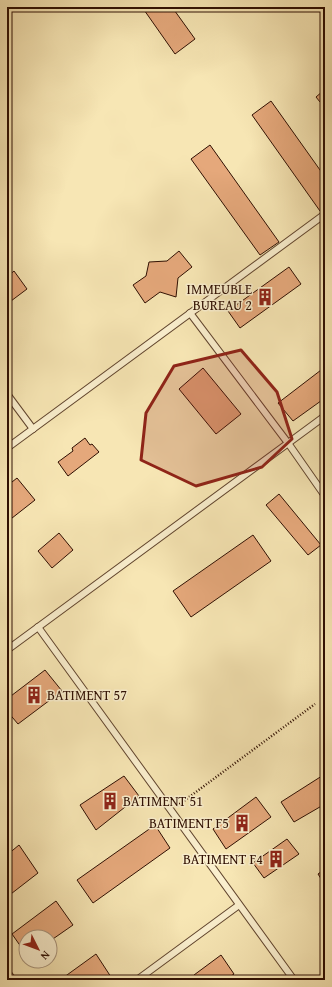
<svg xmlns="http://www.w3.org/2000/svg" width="332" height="987" viewBox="0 0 332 987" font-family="'Gentium Book Plus',serif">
<rect width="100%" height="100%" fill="#f7e6b4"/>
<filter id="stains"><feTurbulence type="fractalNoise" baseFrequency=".005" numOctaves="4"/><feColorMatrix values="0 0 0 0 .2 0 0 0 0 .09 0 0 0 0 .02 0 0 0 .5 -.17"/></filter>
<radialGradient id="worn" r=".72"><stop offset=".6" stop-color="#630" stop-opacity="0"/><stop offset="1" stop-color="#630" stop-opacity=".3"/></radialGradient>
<!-- building -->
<g fill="#e5a87b" stroke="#2f0f02">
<path d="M142 7H172L195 39 175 54Z"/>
<path d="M323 91 325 94V99L320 102 316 97Z"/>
<path d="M271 101 325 177V208L320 211 252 115Z"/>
<path d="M210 145 279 242 260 255 191 159Z"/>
<path d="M179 251 192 267 178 278 176 297 160 292 145 303 133 285 146 276 149 262 167 261Z"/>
<path d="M289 267 301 284 240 328 228 311Z"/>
<path d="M14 271 27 289 7 304V277Z"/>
<path d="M325 367V398L293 421 278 403Z"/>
<path d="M203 368 241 414 216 434 179 389Z"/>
<path d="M85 438 90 445 92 444 99 452 68 476 58 462 73 451 72 448Z"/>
<path d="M17 478 35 500 7 522V486Z"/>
<path d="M279 494 321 545 308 555 266 505Z"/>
<path d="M59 533 73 550 52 568 38 551Z"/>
<path d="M253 535 271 561 191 617 173 591Z"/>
<path d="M45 670 62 691 18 724 7 711V699Z"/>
<path d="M325 774V804L294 822 281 802Z"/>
<path d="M124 776 139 796 96 830 80 805Z"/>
<path d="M256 797 271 817 226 849 213 829Z"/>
<path d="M155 825 170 848 93 903 77 880Z"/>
<path d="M287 839 299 854 264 878 253 863Z"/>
<path d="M19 845 38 873 7 897V855Z"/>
<path d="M325 869V885L318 874Z"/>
<path d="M56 901 73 925 50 941V937H26V954L12 934Z"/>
<path d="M96 954 111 977 107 980H60Z"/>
<path d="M221 955 234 974 225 980H198L194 975Z"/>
</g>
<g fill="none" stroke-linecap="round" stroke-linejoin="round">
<!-- service casing -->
<g stroke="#61452e" stroke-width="8">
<g id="service">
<path d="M190 313 288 443 325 496"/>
<path d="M7 394 33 429"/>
<path d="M7 448 325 214"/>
<path d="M38 627 294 980"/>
<path d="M7 650 325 416"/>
<path d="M7 972 13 980"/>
<path d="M137 980 239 905"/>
</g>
</g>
<!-- path -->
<path stroke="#2f0f02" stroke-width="2.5" stroke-dasharray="1 2" stroke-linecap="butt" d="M177 806 315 704"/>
<!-- service -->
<use href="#service" stroke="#faefce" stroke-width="6"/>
</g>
<!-- marked area -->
<path fill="#8f2418" fill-opacity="0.2" stroke="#8f2418" stroke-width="3" stroke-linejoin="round" d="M241 350 277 392 292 439 262 467 196 486 141 460 146 413 174 366Z"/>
<!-- icons -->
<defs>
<g id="building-bare" transform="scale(1.38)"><path d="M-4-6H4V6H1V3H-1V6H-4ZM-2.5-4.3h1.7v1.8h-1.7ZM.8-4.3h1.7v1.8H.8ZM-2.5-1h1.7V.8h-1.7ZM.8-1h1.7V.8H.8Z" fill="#8f2418" stroke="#faefce" stroke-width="2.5" paint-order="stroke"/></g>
</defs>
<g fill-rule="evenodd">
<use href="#building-bare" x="265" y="297"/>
<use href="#building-bare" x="34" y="695"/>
<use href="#building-bare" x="110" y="801"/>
<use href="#building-bare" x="242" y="823"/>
<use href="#building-bare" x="276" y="859"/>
</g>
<g text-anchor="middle" stroke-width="3" stroke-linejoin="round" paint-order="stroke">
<!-- poi labels -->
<g font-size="14" fill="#2f0f02" stroke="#faefce" text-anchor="end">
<text x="252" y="294">IMMEUBLE<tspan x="252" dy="16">BUREAU 2</tspan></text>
<text x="47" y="700" text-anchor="start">BATIMENT 57</text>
<text x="123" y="806" text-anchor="start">BATIMENT 51</text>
<text x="229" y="828">BATIMENT F5</text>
<text x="263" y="864">BATIMENT F4</text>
</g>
</g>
<!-- margin -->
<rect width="332" height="987" fill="none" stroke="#f7e6b4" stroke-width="24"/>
<rect x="8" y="8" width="316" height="971" fill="none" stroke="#2f0f02" stroke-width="2"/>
<rect x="12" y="12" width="308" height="963" fill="none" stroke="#2f0f02"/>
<!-- north arrow -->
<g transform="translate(38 949) rotate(132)"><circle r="19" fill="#faefce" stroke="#a9957c"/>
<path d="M0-3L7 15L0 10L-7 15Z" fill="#8f2418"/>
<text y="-6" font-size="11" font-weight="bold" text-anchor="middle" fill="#2f0f02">N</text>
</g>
<rect width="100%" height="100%" filter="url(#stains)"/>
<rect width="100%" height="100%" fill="url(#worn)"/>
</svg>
